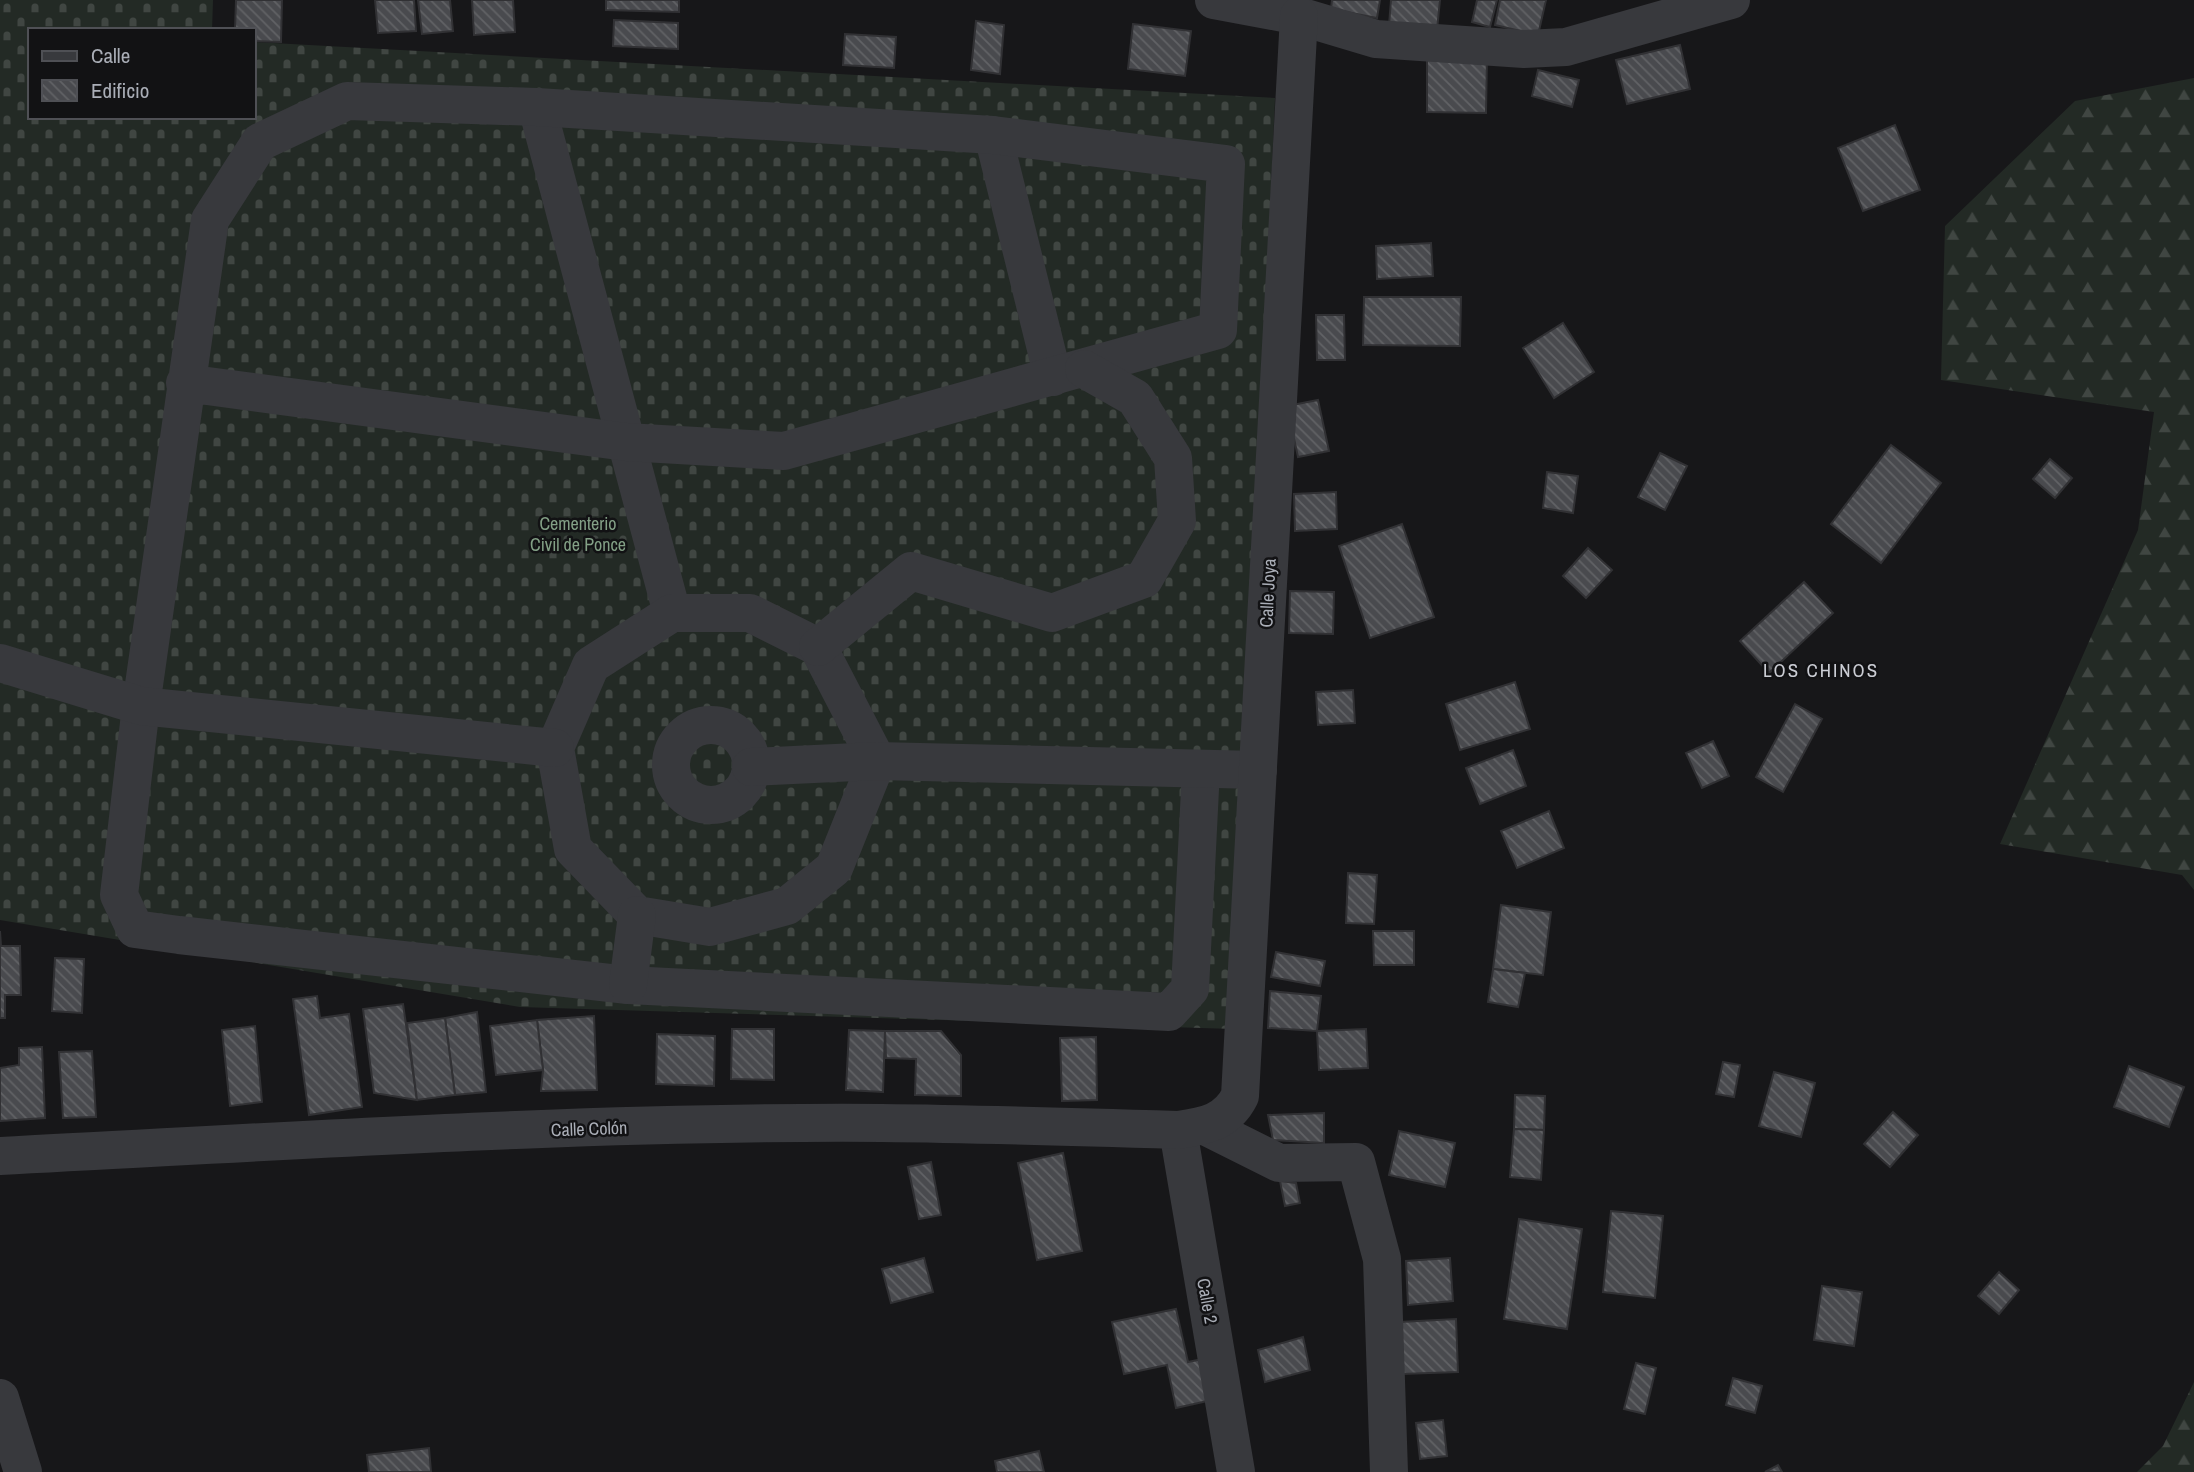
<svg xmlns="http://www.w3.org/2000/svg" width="2194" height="1472" viewBox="0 0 2194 1472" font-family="'Archivo Narrow',sans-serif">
<defs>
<pattern id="forest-firs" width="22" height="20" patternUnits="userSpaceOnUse" patternTransform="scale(1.75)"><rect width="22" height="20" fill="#232a25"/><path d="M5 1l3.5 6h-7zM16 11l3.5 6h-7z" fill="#404642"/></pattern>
<pattern id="cemetery-stones" width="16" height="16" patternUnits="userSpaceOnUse" patternTransform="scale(1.75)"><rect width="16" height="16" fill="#232a25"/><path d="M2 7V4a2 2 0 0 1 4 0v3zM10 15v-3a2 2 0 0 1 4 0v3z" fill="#404642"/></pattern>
<pattern id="building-back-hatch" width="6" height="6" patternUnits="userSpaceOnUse" patternTransform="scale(1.75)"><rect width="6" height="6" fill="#494a4e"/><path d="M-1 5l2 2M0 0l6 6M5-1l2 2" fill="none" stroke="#616265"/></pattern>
</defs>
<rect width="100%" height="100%" fill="#171719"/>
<!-- forest -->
<g fill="url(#forest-firs)">
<path d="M2194 78V890L2182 875 2000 844 2138 530 2154 412 1941 380 1945 226 2075 101Z"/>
<path d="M2194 1382V1472H2137L2163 1446Z"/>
</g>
<!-- cemetery -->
<path fill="url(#cemetery-stones)" d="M0 0H213L212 30H30V117H254V42L1275 98 1234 1029 520 1007 0 920Z"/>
<!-- building -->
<g fill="url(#building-back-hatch)" stroke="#313134" stroke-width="2">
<path d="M236 0H282L281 42 254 41V30H235Z"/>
<path d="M375 0H414L416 31 378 33Z"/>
<path d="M418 0H450L453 31 422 34Z"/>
<path d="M472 0H513L515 32 474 35Z"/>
<path d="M606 0H679V12L606 10Z"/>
<path d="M1332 0H1380L1377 18 1331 9Z"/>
<path d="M1391 0H1440L1437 30 1389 25Z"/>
<path d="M1477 0H1497L1490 27 1472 22Z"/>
<path d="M1500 0H1546L1538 35 1495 25Z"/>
<path d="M614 20 678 23V49L613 46Z"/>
<path d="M976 21 1004 25 1000 74 971 70Z"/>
<path d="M1133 24 1191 31 1185 76 1128 69Z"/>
<path d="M845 34 896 37 894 68 843 65Z"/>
<path d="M1680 45 1690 89 1627 104 1616 60Z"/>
<path d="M1427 56H1487L1486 113 1427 112Z"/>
<path d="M1538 70 1579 80 1572 107 1532 96Z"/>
<path d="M1895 125 1920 190 1863 211 1838 148Z"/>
<path d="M1431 243 1433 276 1377 279 1376 246Z"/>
<path d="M1364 297H1461L1460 346 1363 345Z"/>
<path d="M1316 315H1344L1345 360H1317Z"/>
<path d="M1563 323 1594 372 1554 398 1523 348Z"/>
<path d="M1318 400 1329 451 1298 457 1287 406Z"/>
<path d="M1891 445 1941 483 1881 563 1831 524Z"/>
<path d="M1660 453 1687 466 1665 510 1638 497Z"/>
<path d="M2050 459 2072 478 2055 498 2033 479Z"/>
<path d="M1547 472 1578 476 1573 513 1543 508Z"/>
<path d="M1336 492 1337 529 1295 531 1294 494Z"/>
<path d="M1402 524 1434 617 1370 638 1339 546Z"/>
<path d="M1588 548 1612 570 1586 598 1563 576Z"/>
<path d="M1804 582 1833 613 1769 673 1740 641Z"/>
<path d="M1290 591 1334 592 1333 634 1289 633Z"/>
<path d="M1515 682 1530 729 1460 750 1446 704Z"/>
<path d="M1353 690 1355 723 1318 725 1316 692Z"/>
<path d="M1795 704 1822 719 1783 792 1756 777Z"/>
<path d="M1713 741 1729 776 1702 788 1686 753Z"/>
<path d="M1513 750 1526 786 1480 804 1466 768Z"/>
<path d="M1549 811 1564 848 1517 868 1501 831Z"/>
<path d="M1348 873 1377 875 1374 924 1346 923Z"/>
<path d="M1501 905 1551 912 1543 975 1493 969Z"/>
<path d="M0 931 1 946H20L21 995H5V1018H0Z"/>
<path d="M1373 931H1414V965H1374Z"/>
<path d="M1276 952 1325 961 1320 986 1271 977Z"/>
<path d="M55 958 84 959 82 1013 52 1011Z"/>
<path d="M1493 969 1525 973 1518 1007 1488 1002Z"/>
<path d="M1270 991 1321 996 1317 1031 1268 1028Z"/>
<path d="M317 996 320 1018 349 1014 362 1107 309 1115 293 999Z"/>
<path d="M403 1004 417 1100 374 1093 363 1009Z"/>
<path d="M477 1012 486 1092 455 1095 445 1018Z"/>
<path d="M594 1016 597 1090 541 1091 543 1070 537 1020Z"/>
<path d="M445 1018 455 1095 417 1100 407 1023Z"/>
<path d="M537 1020 543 1070 496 1075 490 1026Z"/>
<path d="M255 1026 262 1102 230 1106 222 1030Z"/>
<path d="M732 1029H774V1080L731 1079Z"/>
<path d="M1366 1029 1368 1068 1319 1070 1317 1031Z"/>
<path d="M849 1030 885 1031 883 1092 846 1090Z"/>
<path d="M885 1031H941L961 1055V1096L915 1095 916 1059 886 1058Z"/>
<path d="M657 1034 715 1036 714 1086 656 1084Z"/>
<path d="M1096 1037 1097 1100 1062 1101 1060 1038Z"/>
<path d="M42 1047 45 1118 0 1121V1068L19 1065V1048Z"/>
<path d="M92 1051 96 1117 63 1118 59 1052Z"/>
<path d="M1723 1062 1740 1065 1734 1097 1716 1094Z"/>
<path d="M2129 1066 2184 1087 2169 1127 2114 1107Z"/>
<path d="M1774 1072 1815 1083 1801 1137 1759 1126Z"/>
<path d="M1515 1095 1545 1096 1544 1130 1514 1129Z"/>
<path d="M1893 1112 1918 1135 1890 1167 1864 1144Z"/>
<path d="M1324 1113V1143L1273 1140 1268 1115Z"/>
<path d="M1514 1129 1544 1130 1541 1180 1510 1177Z"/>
<path d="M1399 1131 1455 1143 1445 1187 1389 1175Z"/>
<path d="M1063 1153 1082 1251 1037 1260 1018 1163Z"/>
<path d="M931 1162 941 1215 919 1219 908 1167Z"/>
<path d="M1280 1181 1296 1183 1300 1203 1285 1206Z"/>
<path d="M1611 1211 1663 1216 1655 1298 1603 1292Z"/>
<path d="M1519 1219 1582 1229 1567 1329 1504 1319Z"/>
<path d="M924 1258 933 1292 891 1303 882 1269Z"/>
<path d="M1450 1258 1453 1301 1408 1305 1406 1261Z"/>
<path d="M1999 1272 2019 1290 1999 1314 1978 1296Z"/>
<path d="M1822 1286 1862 1292 1854 1346 1814 1340Z"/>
<path d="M1176 1309 1188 1362 1212 1357 1221 1398 1176 1408 1167 1365 1124 1374 1112 1322Z"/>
<path d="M1456 1319 1458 1372 1402 1374 1400 1322Z"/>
<path d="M1303 1337 1310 1370 1265 1382 1258 1350Z"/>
<path d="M1636 1363 1656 1368 1645 1414 1624 1409Z"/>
<path d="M1733 1378 1762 1386 1755 1413 1726 1405Z"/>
<path d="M1443 1420 1447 1456 1420 1459 1416 1423Z"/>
<path d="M429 1448 431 1472H369L367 1455Z"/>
<path d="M1039 1451 1044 1472H997L995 1461Z"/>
<path d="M1778 1465 1782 1472H1765Z"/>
</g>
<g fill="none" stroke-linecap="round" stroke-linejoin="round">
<!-- minor -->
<g stroke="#38393d" stroke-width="38">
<path d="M1214 0 1299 16 1376 39 1524 49 1566 47 1731 0"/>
<path d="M537 107 672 613"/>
<path d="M993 135 1053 377"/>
<path d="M185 383 626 442 784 451 1218 330 1226 164 993 135 537 107 347 101 260 142 210 220 141 706 119 895 135 929 179 935 628 985 1169 1012 1190 989 1201 769"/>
<path d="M672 613H750L818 647 877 761 834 868 787 906 710 927 637 915 573 849 555 748 591 665Z"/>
<path d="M818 647 911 571 1052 613 1144 579 1177 521 1173 458 1135 398 1084 369"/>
<path d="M0 663 141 706 555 748"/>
<circle cx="711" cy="765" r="40"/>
<path d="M751 767 877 761 1258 770"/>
<path d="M628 985 637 915"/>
<path d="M1205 1126 1279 1163 1356 1162 1382 1259 1389 1472"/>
<path d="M1178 1130 1236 1472"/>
<path d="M0 1156C294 1141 588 1121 882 1123 981 1124 1080 1127 1178 1130 1206 1126 1227 1122 1240 1096L1299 16"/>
<path d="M0 1398 23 1472"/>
</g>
</g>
<g text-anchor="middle" stroke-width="5" stroke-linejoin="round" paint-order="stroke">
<!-- park labels -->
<g font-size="18" fill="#83a086" stroke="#121214">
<text x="578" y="530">Cementerio<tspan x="578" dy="21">Civil de Ponce</tspan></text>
</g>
<!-- street labels -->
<g font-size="18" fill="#aaaeb7" stroke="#121214">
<text transform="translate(1268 593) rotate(-87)" y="6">Calle Joya</text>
<text transform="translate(589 1129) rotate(-2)" y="6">Calle Colón</text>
<text transform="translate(1207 1301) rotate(80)" y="6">Calle 2</text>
</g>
<!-- neighbourhood labels -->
<g font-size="19" letter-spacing="2" fill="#cbcdd4" stroke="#121214">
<text x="1821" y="677">LOS CHINOS</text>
</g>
</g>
<!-- legend -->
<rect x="28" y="28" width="228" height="91" fill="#121214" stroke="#4f5055" stroke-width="2"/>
<rect x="42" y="51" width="35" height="10" fill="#38393d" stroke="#4f5055" stroke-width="2"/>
<text x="91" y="63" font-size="21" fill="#aaaeb7">Calle</text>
<rect x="42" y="80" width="35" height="21" fill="url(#building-back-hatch)" stroke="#4f5055" stroke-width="2"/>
<text x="91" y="98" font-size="21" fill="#aaaeb7">Edificio</text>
</svg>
